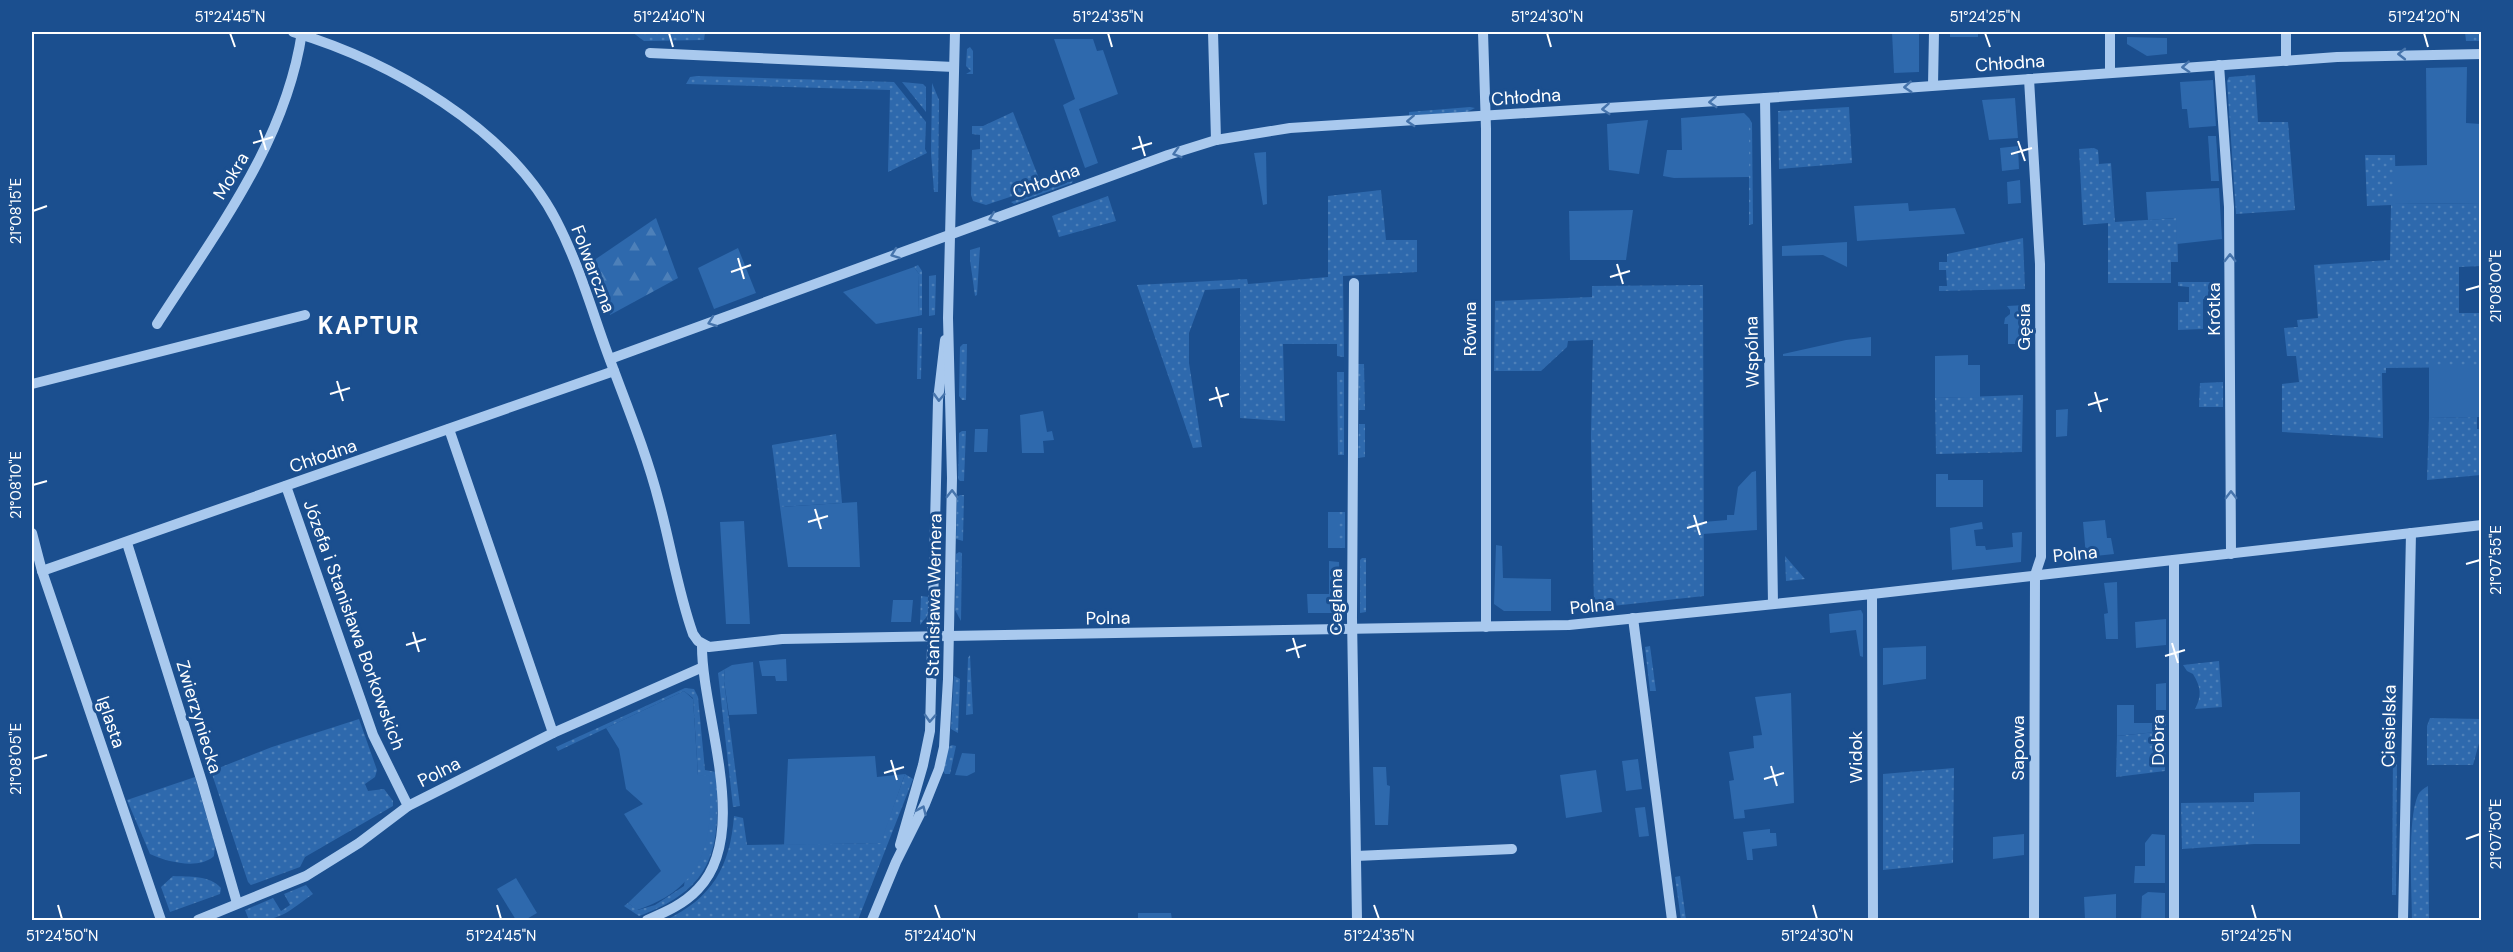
<svg xmlns="http://www.w3.org/2000/svg" width="2513" height="952" viewBox="0 0 2513 952" font-family="'DM Sans',sans-serif">
<defs>
<pattern id="grass-dots" width="8" height="8" patternUnits="userSpaceOnUse" patternTransform="scale(1.5)"><rect width="8" height="8" fill="#2e69ad"/><path d="M2 2h.1M6 6h.1" fill="none" stroke="#4d80b9" stroke-width="1.8" stroke-linecap="round"/></pattern>
<pattern id="forest-firs" width="22" height="20" patternUnits="userSpaceOnUse" patternTransform="scale(1.5)"><rect width="22" height="20" fill="#2e69ad"/><path d="M5 1l3.5 6h-7zM16 11l3.5 6h-7z" fill="#4d80b9"/></pattern>
</defs>
<rect width="100%" height="100%" fill="#1b4f8f"/>
<!-- grass -->
<g fill="url(#grass-dots)">
<path d="M632 32H705L704 40 644 41Z"/>
<path d="M2465 32H2481V41H2466Z"/>
<path d="M970 47 973 51V74H966L971 71 966 66 967 49Z"/>
<path d="M2255 75 2258 122H2288L2295 210 2236 214 2227 81 2229 77Z"/>
<path d="M697 76 894 82 926 122 925 149 927 153 888 172 890 90 686 84 690 77Z"/>
<path d="M902 82 923 84 926 87V112Z"/>
<path d="M932 83 939 100 938 192H934L931 153Z"/>
<path d="M1470 107 1475 108 1467 112 1409 116V112Z"/>
<path d="M1849 107 1852 163 1779 169 1778 111Z"/>
<path d="M1013 112 1042 186 986 205 973 201 971 195 972 150 980 149V135L972 134V126H983Z"/>
<path d="M1749 118 1752 123 1753 224 1749 225Z"/>
<path d="M2094 148 2098 150 2099 164 2111 163 2115 222 2177 218 2178 262H2171V283H2108V223L2083 225 2079 149Z"/>
<path d="M2365 155H2395L2396 204 2481 203V266L2459 267V313H2481V367L2386 368V373H2382L2383 438 2282 432V384L2299 382 2296 356H2287L2284 328 2298 327 2297 320 2318 318 2314 265 2390 260 2391 205 2367 206Z"/>
<path d="M1073 180 1072 183 1014 204 1011 202Z"/>
<path d="M1381 190 1386 240H1417V272L1343 276 1344 357 1337 356V344H1283L1285 421 1240 418V288L1205 290 1189 333V363L1202 447 1193 448 1137 285 1247 279 1248 284 1328 277V196Z"/>
<path d="M1108 196 1116 221 1059 237 1052 216Z"/>
<path d="M2023 238 2025 289 1939 291V286H1947L1946 270H1939V262H1947V254Z"/>
<path d="M980 247 977 295 975 296 970 260V250Z"/>
<path d="M918 265 922 271V315L918 316 919 274 914 267Z"/>
<path d="M936 275 935 315 929 316V276Z"/>
<path d="M2178 282H2222V299H2203V329L2178 330V302H2189V287L2178 286Z"/>
<path d="M1703 285 1704 596 1594 608 1591 436 1593 340 1568 341 1567 347 1541 371H1494L1495 301 1592 297V286Z"/>
<path d="M918 328H922L921 379H917Z"/>
<path d="M963 344H967L966 400H962L959 396 960 347Z"/>
<path d="M1358 364H1364L1365 410H1359Z"/>
<path d="M1337 372H1344V455H1338Z"/>
<path d="M2223 382V407H2199L2200 383Z"/>
<path d="M2023 395 2022 452 1936 454 1935 398Z"/>
<path d="M2477 417V429H2481V475L2427 480 2429 418Z"/>
<path d="M1359 424H1365V457L1358 458Z"/>
<path d="M962 431H966L964 481H960L958 479 959 433Z"/>
<path d="M836 434 842 503 780 507 772 445Z"/>
<path d="M960 495H964L963 541 956 539 957 497Z"/>
<rect x="1339" y="512" width="6" height="36"/>
<path d="M959 552 962 553 961 621 955 610 956 554Z"/>
<path d="M1785 556 1805 579 1786 581Z"/>
<path d="M1362 558H1366V612L1360 613V560Z"/>
<path d="M921 596 929 597 928 615 920 625Z"/>
<path d="M1650 646 1656 691H1650L1645 647Z"/>
<path d="M970 655 973 714 966 715 968 658Z"/>
<path d="M2219 661 2222 707 2195 709C2202 696 2201 687 2193 674L2187 671 2183 665Z"/>
<path d="M725 669 724 681 740 806 733 807 718 673Z"/>
<path d="M954 676 960 679 958 733 951 729Z"/>
<path d="M685 688 694 689 698 697 705 770 716 772C721 846 716 888 639 916L624 906 628 903 638 910 655 905 684 886 698 775 693 698 684 691 558 751 556 747Z"/>
<path d="M2430 718 2481 719V736L2473 765H2427V726Z"/>
<path d="M359 719 377 770 375 777 365 784 368 791 384 789 393 801V806L305 857 300 867 251 885 248 882 211 771 272 747Z"/>
<path d="M2166 731 2165 771 2116 777 2117 736Z"/>
<path d="M952 745 956 746 950 774H945L943 771 948 747Z"/>
<path d="M2393 752H2397L2396 895H2392Z"/>
<path d="M1954 768 1953 863 1883 870V774Z"/>
<path d="M905 774 913 779 858 920H666C712 898 730 867 734 816L743 818 747 845 880 843Z"/>
<path d="M195 777 215 845 214 856C199 870 167 862 150 854L127 800Z"/>
<path d="M2428 786 2429 920H2412C2412 891 2407 820 2418 795 2420 791 2423 789 2428 786Z"/>
<path d="M2254 802V844L2182 849 2181 803Z"/>
<path d="M173 876C189 877 210 875 221 888L220 894 170 912 161 887Z"/>
<path d="M1680 876 1686 920H1681L1675 877Z"/>
<path d="M306 885 313 894C287 912 282 921 249 920L245 910 273 898 281 911 290 905 284 894Z"/>
</g>
<!-- forest -->
<path fill="url(#forest-firs)" d="M656 218 678 278 610 315 590 263Z"/>
<!-- green -->
<g fill="#2e69ad">
<path d="M1892 32H1919V72L1894 73Z"/>
<rect x="1950" y="32" width="28" height="5"/>
<path d="M2127 37 2167 38V54L2147 56 2127 44Z"/>
<path d="M1054 39H1093L1097 51 1103 50 1118 94 1079 109 1098 163 1085 168 1063 105 1075 99Z"/>
<path d="M2467 67 2466 123 2481 124V203L2395 204V166L2427 165 2426 68Z"/>
<path d="M2213 80 2216 126 2189 128 2187 109H2182L2180 82Z"/>
<path d="M2015 98 2018 138 1989 140 1982 100Z"/>
<path d="M1744 113 1749 118V177L1674 178 1663 176 1667 150H1682L1681 118Z"/>
<path d="M1648 120 1639 174 1609 170 1607 124Z"/>
<path d="M2208 136H2216L2219 181H2211Z"/>
<path d="M2018 146 2019 169 2002 171 2000 148Z"/>
<path d="M1266 152 1267 204 1263 205 1254 153Z"/>
<path d="M2020 180 2021 203 2008 204 2007 182Z"/>
<path d="M2219 188 2222 239 2177 244 2176 218 2148 220 2146 192Z"/>
<path d="M1908 203 1909 211 1955 208 1965 234 1857 241 1854 206Z"/>
<path d="M1633 210 1626 260H1570L1569 211Z"/>
<path d="M1847 242V267L1823 255 1782 256V246Z"/>
<path d="M738 248 756 293 714 309 698 268Z"/>
<path d="M914 267 919 274 918 316 876 324 843 292Z"/>
<path d="M2025 305 2023 344H2008V324H2004L2005 318 2010 314V310L2007 306Z"/>
<path d="M1871 337V356H1783V354L1846 340Z"/>
<path d="M1968 355V365H1980V397L1935 398V356Z"/>
<path d="M2429 367H2481V417L2429 418Z"/>
<path d="M2068 409 2067 436 2056 437V410Z"/>
<path d="M1043 411 1047 432 1052 431 1054 440 1043 441 1044 453H1022L1020 415Z"/>
<path d="M975 429H988L987 452H974Z"/>
<path d="M1756 471 1757 530 1703 534V522L1727 520V515H1734L1738 487 1752 472Z"/>
<path d="M1936 474H1948V480H1983V507H1936Z"/>
<path d="M857 502 860 567H788L780 507Z"/>
<rect x="1328" y="512" width="11" height="36"/>
<path d="M2105 520 2107 538H2111L2114 554 2086 557 2083 522Z"/>
<path d="M744 521 750 624H726L720 522Z"/>
<path d="M1982 522 1983 529 1974 530 1976 546H1985L1986 550 2013 547 2012 533 2022 532 2021 562 1952 570 1950 528Z"/>
<path d="M1496 545 1502 546 1503 578 1551 579V611H1504L1494 604Z"/>
<path d="M1329 561 1339 562 1340 613H1308L1307 594H1329Z"/>
<path d="M2117 582 2118 639H2106L2104 614 2108 613 2104 583Z"/>
<path d="M893 600H913L911 622H891Z"/>
<path d="M1861 610 1863 614V657L1860 656 1856 630 1830 633 1829 614Z"/>
<path d="M2166 619V645L2136 648 2135 622Z"/>
<path d="M1926 646V679L1883 685V648Z"/>
<path d="M786 659 787 681H776L775 676H762L759 661Z"/>
<path d="M753 662 757 714 729 715 724 681 725 669 732 665Z"/>
<path d="M2166 683V710H2156V684Z"/>
<path d="M684 691 693 699 698 775 709 776C714 840 705 888 637 910L628 903 661 871 624 814 643 804 626 789 619 749 606 728Z"/>
<path d="M1791 693 1794 803 1744 810 1745 818 1734 819 1729 781 1734 780 1729 752 1754 748 1753 736 1762 735 1755 697Z"/>
<path d="M2117 705H2134V723H2155L2156 720 2166 719V731L2117 736Z"/>
<path d="M962 753 975 754V772L967 776 955 775Z"/>
<path d="M875 756 877 777 905 774 881 843 784 845 788 759Z"/>
<path d="M1638 759 1642 789 1626 791 1622 761Z"/>
<path d="M1373 767H1386L1387 785 1390 786 1388 825H1375Z"/>
<path d="M1596 770 1602 812 1566 818 1560 775Z"/>
<path d="M2300 792V844H2254V793Z"/>
<path d="M1645 807 1649 836 1639 837 1635 808Z"/>
<path d="M1770 829V833H1776L1777 846 1752 849 1753 860H1747L1743 832Z"/>
<path d="M2024 834V855L1993 859V837Z"/>
<path d="M2152 834 2165 835V883H2134L2135 866H2145V843Z"/>
<path d="M516 878 537 913 525 920H516L497 889Z"/>
<path d="M2148 892 2165 893V918L2141 920 2142 896Z"/>
<path d="M2116 894V920H2085L2084 897Z"/>
<path d="M1138 913H1171L1172 920H1138Z"/>
</g>
<g fill="none" stroke-linecap="round" stroke-linejoin="round">
<!-- minor -->
<g stroke="#a9c9ee" stroke-width="10">
<path d="M293 32C390 61 508 128 556 220 578 262 591 308 607 352 625 401 646 451 659 502 671 546 678 592 693 634L698 641 709 647 782 639 1569 625 1872 594 2482 525"/>
<path d="M1213 32 1216 140"/>
<path d="M1483 32 1486 129V627"/>
<path d="M2286 32V61"/>
<path d="M650 53 954 67"/>
<path d="M2219 65 2229 207 2231 554"/>
<path d="M2110 73V32"/>
<path d="M2029 79 2040 264 2041 557 2035 575 2034 920"/>
<path d="M1933 85 1934 32"/>
<path d="M1765 98 1773 604"/>
<path d="M1354 283 1352 618 1357 920"/>
<path d="M157 324C216 232 286 142 302 32"/>
<path d="M610 359 1168 155 1216 140 1290 128 1765 98 2337 57 2482 54"/>
<path d="M32 384 305 315"/>
<path d="M449 429 553 733"/>
<path d="M286 486 373 735 408 806"/>
<path d="M32 533 42 571 161 920"/>
<path d="M127 543 202 782 237 903"/>
<path d="M2174 560V920"/>
<path d="M42 571 614 371"/>
<path d="M1872 594 1873 920"/>
<path d="M1633 618 1672 920"/>
<path d="M900 845 923 765 930 731 938 400 945 340"/>
<path d="M1356 856 1512 849"/>
<path d="M198 920 306 876 359 843 408 806 553 733 703 667"/>
<path d="M647 920C666 912 684 904 698 889 752 833 701 713 702 644"/>
<path d="M872 920 896 862 925 804 939 769 944 747 948 679 952 478 948 318 955 32"/>
<path d="M2403 920 2411 533"/>
</g>
</g>
<!-- one-way arrows -->
<defs><path id="oneway-chevron" d="M-2-3.5L2.5 0L-2 3.5" fill="none" stroke-width="1.6" stroke-linecap="round" stroke-linejoin="round" transform="scale(1.5)"/></defs>
<g stroke="#4674ac">
<use href="#oneway-chevron" transform="translate(2402 54) rotate(180)"/>
<use href="#oneway-chevron" transform="translate(2186 67) rotate(176)"/>
<use href="#oneway-chevron" transform="translate(1908 87) rotate(176)"/>
<use href="#oneway-chevron" transform="translate(1713 102) rotate(176)"/>
<use href="#oneway-chevron" transform="translate(1606 109) rotate(176)"/>
<use href="#oneway-chevron" transform="translate(1411 121) rotate(177)"/>
<use href="#oneway-chevron" transform="translate(1177 153) rotate(163)"/>
<use href="#oneway-chevron" transform="translate(993 218) rotate(159)"/>
<use href="#oneway-chevron" transform="translate(895 254) rotate(160)"/>
<use href="#oneway-chevron" transform="translate(2230 258) rotate(-90)"/>
<use href="#oneway-chevron" transform="translate(712 322) rotate(160)"/>
<use href="#oneway-chevron" transform="translate(939 397) rotate(92)"/>
<use href="#oneway-chevron" transform="translate(952 494) rotate(-89)"/>
<use href="#oneway-chevron" transform="translate(2231 495) rotate(-90)"/>
<use href="#oneway-chevron" transform="translate(930 718) rotate(93)"/>
<use href="#oneway-chevron" transform="translate(922 810) rotate(-66)"/>
</g>
<!-- ticks -->
<path fill="none" stroke="#fff" stroke-width="2" d="M230 33 235 47M669 33 673 47M1108 33 1112 47M1547 33 1551 47M1985 33 1990 47M2424 33 2428 47M260 130 266 150M1139 136 1145 156M2018 141 2025 161M253 143 273 137M1132 149 1152 143M2011 154 2032 148M33 211 47 206M738 258 744 279M1617 264 1623 284M731 272 751 265M1610 277 1630 271M2466 290 2480 286M337 381 343 401M1216 387 1222 407M2095 392 2101 412M330 394 350 388M1209 400 1229 394M2088 405 2108 399M33 485 47 481M815 509 821 529M1694 515 1700 535M808 522 828 516M1687 528 1707 522M2466 564 2480 560M413 632 419 652M1293 638 1299 658M2172 643 2178 663M406 645 426 639M1286 651 1306 645M2165 656 2185 650M33 759 47 755M891 760 897 780M1771 766 1777 786M884 773 904 767M1764 779 1784 773M2466 839 2480 834M58 905 62 919M497 905 501 919M935 905 940 919M1374 905 1379 919M1813 905 1817 919M2252 905 2256 919"/>
<g text-anchor="middle" stroke-width="6" stroke-linejoin="round" paint-order="stroke">
<!-- street labels -->
<g font-size="18" fill="#fff" stroke="#1b4f8f">
<text transform="translate(2010 63) rotate(-4)" y="6">Chłodna</text>
<text transform="translate(1526 97) rotate(-4)" y="6">Chłodna</text>
<text transform="translate(231 176) rotate(-59)" y="6">Mokra</text>
<text transform="translate(1046 181) rotate(-20)" y="6">Chłodna</text>
<text transform="translate(593 269) rotate(69)" y="6">Folwarczna</text>
<text transform="translate(2214 309) rotate(-90)" y="6">Krótka</text>
<text transform="translate(2024 327) rotate(-90)" y="6">Gęsia</text>
<text transform="translate(1470 329) rotate(-90)" y="6">Równa</text>
<text transform="translate(1752 352) rotate(-91)" y="6">Wspólna</text>
<text transform="translate(323 456) rotate(-19)" y="6">Chłodna</text>
<text transform="translate(2075 554) rotate(-6)" y="6">Polna</text>
<text transform="translate(934 595) rotate(-89)" y="6">Stanisława Wernera</text>
<text transform="translate(1336 602) rotate(-90)" y="6">Ceglana</text>
<text transform="translate(1592 606) rotate(-6)" y="6">Polna</text>
<text transform="translate(1108 618) rotate(-1)" y="6">Polna</text>
<text transform="translate(354 625) rotate(70)" y="6">Józefa i Stanisława Borkowskich</text>
<text transform="translate(199 717) rotate(73)" y="6">Zwierzyniecka</text>
<text transform="translate(111 722) rotate(71)" y="6">Iglasta</text>
<text transform="translate(2389 726) rotate(-89)" y="6">Ciesielska</text>
<text transform="translate(2158 740) rotate(-90)" y="6">Dobra</text>
<text transform="translate(2018 748) rotate(-90)" y="6">Sapowa</text>
<text transform="translate(1856 757) rotate(-90)" y="6">Widok</text>
<text transform="translate(439 772) rotate(-27)" y="6">Polna</text>
</g>
<!-- district labels -->
<g font-size="24" font-weight="bold" letter-spacing="1.5" fill="#fff" stroke="#1b4f8f">
<text x="369" y="334">KAPTUR</text>
</g>
</g>
<!-- border -->
<rect width="2513" height="952" fill="none" stroke="#1b4f8f" stroke-width="66"/>
<rect x="33" y="33" width="2447" height="886" fill="none" stroke="#fff" stroke-width="2"/>
<g font-size="15" text-anchor="middle" fill="#fff">
<text x="230" y="22">51°24'45"N</text>
<text x="669" y="22">51°24'40"N</text>
<text x="1108" y="22">51°24'35"N</text>
<text x="1547" y="22">51°24'30"N</text>
<text x="1985" y="22">51°24'25"N</text>
<text x="2424" y="22">51°24'20"N</text>
<text transform="translate(16 211) rotate(-90)" y="5">21°08'15"E</text>
<text transform="translate(2496 286) rotate(-90)" y="5">21°08'00"E</text>
<text transform="translate(16 485) rotate(-90)" y="5">21°08'10"E</text>
<text transform="translate(2496 560) rotate(-90)" y="5">21°07'55"E</text>
<text transform="translate(16 759) rotate(-90)" y="5">21°08'05"E</text>
<text transform="translate(2496 834) rotate(-90)" y="5">21°07'50"E</text>
<text x="62" y="941">51°24'50"N</text>
<text x="501" y="941">51°24'45"N</text>
<text x="940" y="941">51°24'40"N</text>
<text x="1379" y="941">51°24'35"N</text>
<text x="1817" y="941">51°24'30"N</text>
<text x="2256" y="941">51°24'25"N</text>
</g>
</svg>
